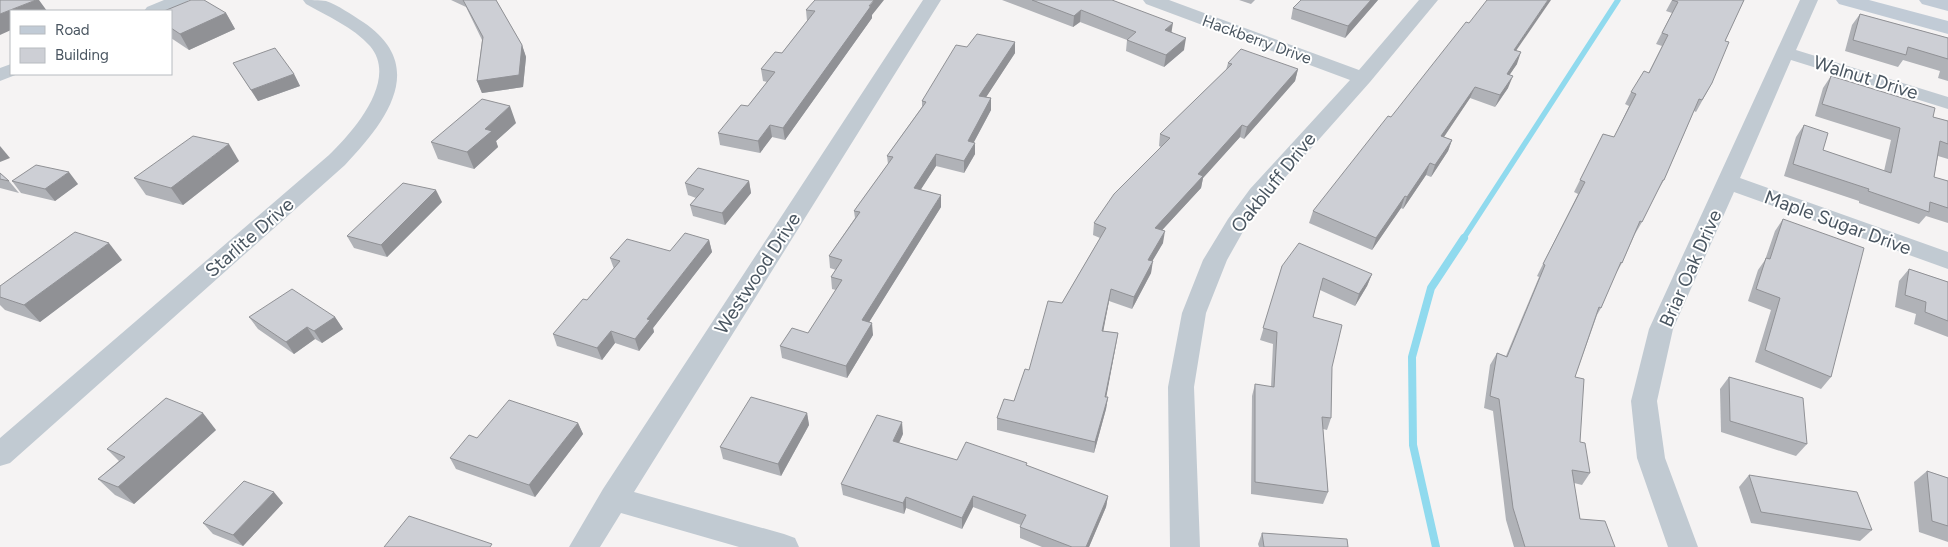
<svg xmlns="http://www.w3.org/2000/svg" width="1948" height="547" viewBox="0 0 1948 547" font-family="Figtree,sans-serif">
<rect width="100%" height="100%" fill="#f5f3f3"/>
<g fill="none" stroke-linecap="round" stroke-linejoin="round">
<!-- stream-far1 -->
<path stroke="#90daee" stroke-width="5.5" d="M1463 239 1618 0"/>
<!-- stream -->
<path stroke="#90daee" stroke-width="8" d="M1436 547 1413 445 1412 357 1431 288 1464 238"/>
<!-- street -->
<g fill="#c1cad2" fill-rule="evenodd">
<path d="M164 0H189C180 13 158 12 144 11L147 7Z"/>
<path d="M303 0C310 0 320 0 326 1 338 5 352 15 363 22 429 66 386 122 345 165L10 463 0 466V438L329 155C353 132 399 80 370 46 353 27 327 16 306 4Z"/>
<path d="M923 0H941L634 492 784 534 795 538 799 547H739L621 513 600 547H569L603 489Z"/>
<path d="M1143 0H1169L1359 70 1419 0H1438L1370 82 1266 199 1245 228 1227 260 1206 313 1194 387 1200 547H1170L1168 387 1182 313 1203 260 1228 219 1250 189 1350 80 1146 4Z"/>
<path d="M1800 0H1818L1796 50 1948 97V109L1791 60 1740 178 1948 252V269L1734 192 1673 329 1657 401 1665 458 1698 547H1668L1637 458 1631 401 1649 329Z"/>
<path d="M11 64V74H18L0 81V68Z"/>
</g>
<!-- secondary -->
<g fill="#c1cbd6" fill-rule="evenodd">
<path d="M1836 0H1869L1948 21V34L1839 4Z"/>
<path d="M1919 0H1948V11L1922 4Z"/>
</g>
</g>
<!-- wall -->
<g fill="#b0b2b7">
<path d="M451 0H496L522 45 526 57 523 87 482 93 477 81 482 40 466 7Z"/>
<path d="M1002 0H1112L1172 32 1184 50 1164 67 1126 51 1127 40 1080 22 1073 27Z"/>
<path d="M1239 0H1255L1251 4Z"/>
<path d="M1378 0 1345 38 1291 19 1293 8Z"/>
<path d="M1672 0H1744L1725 41 1712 83 1696 112 1694 111 1664 180 1657 192 1642 222 1635 234 1622 263 1615 275 1601 308 1597 315 1575 377 1580 442 1590 473 1582 485 1574 483 1580 519 1615 547H1514L1506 520 1493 411 1484 408 1490 365 1497 353 1506 356 1539 277 1537 276 1578 194 1574 192 1603 134 1614 137 1629 106 1625 104 1631 92 1649 72 1662 46 1656 44 1672 13 1666 11Z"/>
<path d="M806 10 872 15V18L785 140 772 137 760 153 720 145 718 133 748 106 767 82 763 81 761 69 782 53 807 21Z"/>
<path d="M171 11 226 13 235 29 189 50 171 38Z"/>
<path d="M1860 14 1948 38V81L1938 78 1940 71 1903 60 1898 67 1845 51 1852 25Z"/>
<path d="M1015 42V53L986 97 991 98V110L974 142 975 154 964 173 936 166 921 189 941 207 869 322 873 335 847 378 782 358 780 346 808 333 836 290 832 289 831 277 836 270 830 268 829 256 855 218 854 211 888 164 887 156 922 107V101L967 47Z"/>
<path d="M1517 50V64L1509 75 1508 88 1495 107 1470 98 1444 137 1452 140 1448 151 1431 177 1426 175 1403 209 1401 208 1372 250 1309 223 1313 211 1391 117Z"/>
<path d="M233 63 294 74 300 86 258 101Z"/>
<path d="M1228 63 1298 69 1295 81 1244 139 1240 137 1203 178 1201 188 1162 230 1163 243 1152 261 1151 273 1132 309 1109 301 1103 331 1118 333 1106 397H1108L1106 409 1094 453 997 430V418L1014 401 1062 303 1100 238 1093 235 1094 223 1161 147 1159 146 1160 134 1226 70Z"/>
<path d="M1831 76 1933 117 1948 121V159L1938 156 1934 177 1948 181V223L1926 216 1919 224 1859 203V201L1784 176 1796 137 1804 125 1823 150 1884 171 1891 140 1815 116 1823 88Z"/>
<path d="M516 123 496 141 498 147 474 169 438 159 431 142Z"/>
<path d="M239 161 183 205 146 195 134 178Z"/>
<path d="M0 173 9 181 19 193 0 188Z"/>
<path d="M12 181 78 184 55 201 21 193Z"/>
<path d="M749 181 751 193 725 225 693 216 690 205 696 198 688 195 685 183Z"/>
<path d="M442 202 387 257 354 248 347 236Z"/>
<path d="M1783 219 1831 377 1821 389 1755 362 1771 310 1748 301 1758 270 1765 260 1775 231Z"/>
<path d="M709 240 712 252 653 328 654 332 639 351 615 343 602 360 557 346 553 334 587 300 614 269 610 258 670 251Z"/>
<path d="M122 260 40 322 5 310 0 305V286Z"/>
<path d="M1282 266 1372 274 1367 286 1355 306 1320 290 1313 317 1332 367 1331 418 1327 430 1323 429 1328 492 1323 504 1251 494 1252 396 1255 384 1271 387 1273 344 1260 340Z"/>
<path d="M1909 269 1948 282V337L1914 324 1916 314 1895 307 1899 281Z"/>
<path d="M249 317H335L343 329 322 343 315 339 294 354 258 329Z"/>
<path d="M1729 377 1807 444 1796 456 1721 432 1720 389Z"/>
<path d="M807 413 809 425 781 476 723 459 720 447Z"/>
<path d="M578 423 583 434 535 497 456 469 450 458 477 438Z"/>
<path d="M216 430 134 504 115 495 98 479 119 461 107 449Z"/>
<path d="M903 434 899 443 957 460 1027 466 1108 496 1106 507 1089 547H1042L1020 538V527L1021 525 973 507 962 529 906 508 904 514 843 495 841 484Z"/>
<path d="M1927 471 1948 478V542L1919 532 1914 482Z"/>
<path d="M1749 475 1872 530 1860 541 1751 523 1739 487Z"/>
<path d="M283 503 243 546 213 534 203 523Z"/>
<path d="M1262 533 1348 547H1259L1258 544Z"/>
</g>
<!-- shaded-wall -->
<g fill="#909195">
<path d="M36 0H39L47 11H11V30L0 35V14Z"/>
<path d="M874 0H884L872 15V18L785 140 783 128Z"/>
<path d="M1371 0H1378L1345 38 1348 26Z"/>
<path d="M1548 0H1551L1509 61 1514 50Z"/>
<path d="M1081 10 1080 22 1073 27 1074 16Z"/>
<path d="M226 13 235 29 189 50 180 34Z"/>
<path d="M1173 23 1171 35 1165 30Z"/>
<path d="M1186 38 1184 50 1164 67 1166 55Z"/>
<path d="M1015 42V53L979 108V96Z"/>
<path d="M522 45 526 57 523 87 482 93 477 81Z"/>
<path d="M1521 52 1517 64 1502 86 1507 74Z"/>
<path d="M1298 69 1295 81 1244 139 1247 127Z"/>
<path d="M294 74 300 86 258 101 251 90Z"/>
<path d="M1513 76 1508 88 1495 107 1500 95Z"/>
<path d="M1475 87 1470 98 1437 147 1441 136Z"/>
<path d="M991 98V110L968 153V141Z"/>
<path d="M510 106 516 123 496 141 498 147 474 169 467 152 485 129Z"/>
<path d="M770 125 772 137 760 153 758 141Z"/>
<path d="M1242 125 1240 137 1203 178 1201 188 1153 240 1155 228 1198 174Z"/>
<path d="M1452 140 1448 151 1431 177 1435 165Z"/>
<path d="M975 143V154L964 173V161Z"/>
<path d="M229 144 239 161 183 205 171 188Z"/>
<path d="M0 146 10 158 0 162Z"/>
<path d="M936 154V166L914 200V188Z"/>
<path d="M1430 163 1426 175 1403 209 1407 197Z"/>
<path d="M69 172 78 184 55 201 45 189Z"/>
<path d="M749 181 751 193 725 225 722 213Z"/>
<path d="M436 190 442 202 387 257 381 245Z"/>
<path d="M941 195V207L863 332 862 320Z"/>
<path d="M1405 196 1401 208 1372 250 1376 238Z"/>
<path d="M1165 231 1163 243 1146 272 1148 260Z"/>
<path d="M709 240 712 252 653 328 654 332 639 351 635 339 647 319Z"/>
<path d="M109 243 122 260 40 322 24 305Z"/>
<path d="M1153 261 1151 273 1132 309 1134 297Z"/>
<path d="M1372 274 1367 286 1355 306 1359 294Z"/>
<path d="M1111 289 1109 301 1101 343 1102 331Z"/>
<path d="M335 317 343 329 322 343 314 331Z"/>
<path d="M872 323 873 335 847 378 846 366Z"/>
<path d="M307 327 315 339 294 354 286 342Z"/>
<path d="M611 331 615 343 602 360 597 348Z"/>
<path d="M1118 333 1116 345 1104 409 1105 397Z"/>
<path d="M1108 397 1106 409 1094 453 1095 442Z"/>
<path d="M203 413 216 430 134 504 118 487Z"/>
<path d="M807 413 809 425 781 476 778 464Z"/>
<path d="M902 422 903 434 894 453 893 441Z"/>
<path d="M578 423 583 434 535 497 529 485Z"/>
<path d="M274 492 283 503 243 546 233 535Z"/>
<path d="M973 496V507L962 529V518Z"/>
<path d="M1108 496 1106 507 1089 547H1086Z"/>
<path d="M906 497V508L904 514 903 503Z"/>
</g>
<!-- building -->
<g fill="#cdcfd5" stroke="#909195">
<path d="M0 0H36L0 14Z"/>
<path d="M191 0H204L226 13 180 34 171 28V11H164Z"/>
<path d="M463 0H496L522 45 519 75 477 81 483 37Z"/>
<path d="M815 0H874L869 6H871L783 128 770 125 758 141 718 133 741 105 748 106 775 72 761 69 775 52 782 53 815 11 806 10Z"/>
<path d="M1032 0H1112L1173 23 1165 30 1186 38 1166 55 1127 40 1136 32 1081 10 1074 16Z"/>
<path d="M1301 0H1371L1348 26 1293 8Z"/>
<path d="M1487 0H1548L1514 50 1521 52 1507 74 1513 76 1500 95 1475 87 1441 136 1452 140 1435 165 1430 163 1407 197 1405 196 1376 238 1313 211 1388 116 1391 117 1466 22 1469 23Z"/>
<path d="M1672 0H1744L1725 41 1729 42 1712 83 1702 100 1699 99 1664 180H1663L1642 222 1640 221 1622 263 1621 262 1601 308 1599 307 1575 377 1584 379 1580 442 1585 443 1590 473 1572 470 1580 519 1605 521 1615 547H1525L1513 508 1499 399 1490 396 1497 353 1507 357 1545 265 1543 264 1585 182 1580 180 1603 134 1614 137 1636 94 1631 92 1644 71 1649 73 1668 35 1662 33 1678 2Z"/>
<path d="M1860 14 1948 38V59L1908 47 1906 55 1853 40Z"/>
<path d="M977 34 1015 42 979 96 991 98 968 141 975 143 964 161 936 154 914 188 941 195 862 320 872 323 846 366 780 346 792 328 808 333 842 280 831 277 842 260 829 256 860 212 854 211 893 157 887 156 926 102 922 101 956 45 967 47Z"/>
<path d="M275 48 294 74 251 90 233 63Z"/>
<path d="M1241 49 1298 69 1247 127 1242 125 1198 174 1203 176 1155 228 1165 231 1148 260 1153 261 1134 297 1111 289 1102 331 1118 333 1105 397H1108L1095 442 997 418 1004 399 1014 401 1025 369 1029 370 1048 301 1062 303 1106 228 1094 223 1114 194 1170 138 1160 134 1232 64 1228 63Z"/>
<path d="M1831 76 1935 108 1933 117 1948 121V144L1940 141 1934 177 1948 181V208L1930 202 1929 212 1868 191 1869 189 1793 164 1804 125 1828 133 1823 150 1891 173 1900 128 1822 104Z"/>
<path d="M482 99 510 106 485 129 492 131 467 152 431 142Z"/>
<path d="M193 136 229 144 171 188 134 178Z"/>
<path d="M36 165 69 172 45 189 12 181Z"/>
<path d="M698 168 749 181 722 213 690 205 704 189 685 183Z"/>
<path d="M0 173 9 181 0 179Z"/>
<path d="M403 183 436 190 381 245 347 236Z"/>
<path d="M1783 219 1864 248 1831 377 1765 350 1780 298 1756 289 1766 258 1770 259Z"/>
<path d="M75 232 109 243 24 305 0 297V286Z"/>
<path d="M685 233 709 240 647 319 650 320 635 339 611 331 597 348 553 334 583 299 587 300 620 261 610 258 627 239 670 251Z"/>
<path d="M1299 243 1372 274 1359 294 1323 278 1313 317 1342 325 1332 367 1331 418 1322 417 1328 492 1255 482V384L1274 387 1277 332 1263 328 1282 266Z"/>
<path d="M1909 269 1948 282V321L1925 312 1926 302 1905 295Z"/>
<path d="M292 289 335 317 314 331 307 327 286 342 249 317Z"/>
<path d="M1729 377 1803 398 1807 444 1730 421Z"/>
<path d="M751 397 807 413 778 464 720 447Z"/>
<path d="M166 398 203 413 118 487 98 479 125 457 107 449Z"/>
<path d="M509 400 578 423 529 485 450 458 469 435 477 438Z"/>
<path d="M877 415 902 422 893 441 957 460 966 442 1027 463 1026 465 1108 496 1086 547H1072L1020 527 1026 515 973 496 962 518 906 497 903 503 841 484Z"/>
<path d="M1927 471 1948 478V526L1932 521Z"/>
<path d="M1749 475 1857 492 1872 530 1761 512Z"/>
<path d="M244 481 274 492 233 535 203 523Z"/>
<path d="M409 516 492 544 490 547H384Z"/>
<path d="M1262 533 1347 539 1348 547H1264Z"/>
</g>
<g text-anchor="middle" stroke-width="4" stroke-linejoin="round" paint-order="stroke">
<!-- far-street labels -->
<g font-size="16" fill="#4a5661" stroke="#fff">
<text transform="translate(1257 39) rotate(20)" y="6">Hackberry Drive</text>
</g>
<!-- street labels -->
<g font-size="19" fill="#4a5661" stroke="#fff">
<text transform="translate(1866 77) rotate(17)" y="7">Walnut Drive</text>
<text transform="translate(1273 182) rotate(-51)" y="7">Oakbluff Drive</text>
<text transform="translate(1838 222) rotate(20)" y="7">Maple Sugar Drive</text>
<text transform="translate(249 237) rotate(-41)" y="7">Starlite Drive</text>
<text transform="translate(1690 268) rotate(-66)" y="7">Briar Oak Drive</text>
<text transform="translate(757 273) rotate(-57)" y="7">Westwood Drive</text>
</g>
</g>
<!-- legend -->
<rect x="10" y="10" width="162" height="65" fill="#ffffff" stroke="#b7bbc0"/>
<rect x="20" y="26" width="25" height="8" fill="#c1cbd6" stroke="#b7bbc0"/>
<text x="55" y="35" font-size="15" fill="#4a5661">Road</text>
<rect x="20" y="48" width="25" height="15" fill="#cdcfd5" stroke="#b7bbc0"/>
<text x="55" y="60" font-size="15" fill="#4a5661">Building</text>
</svg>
